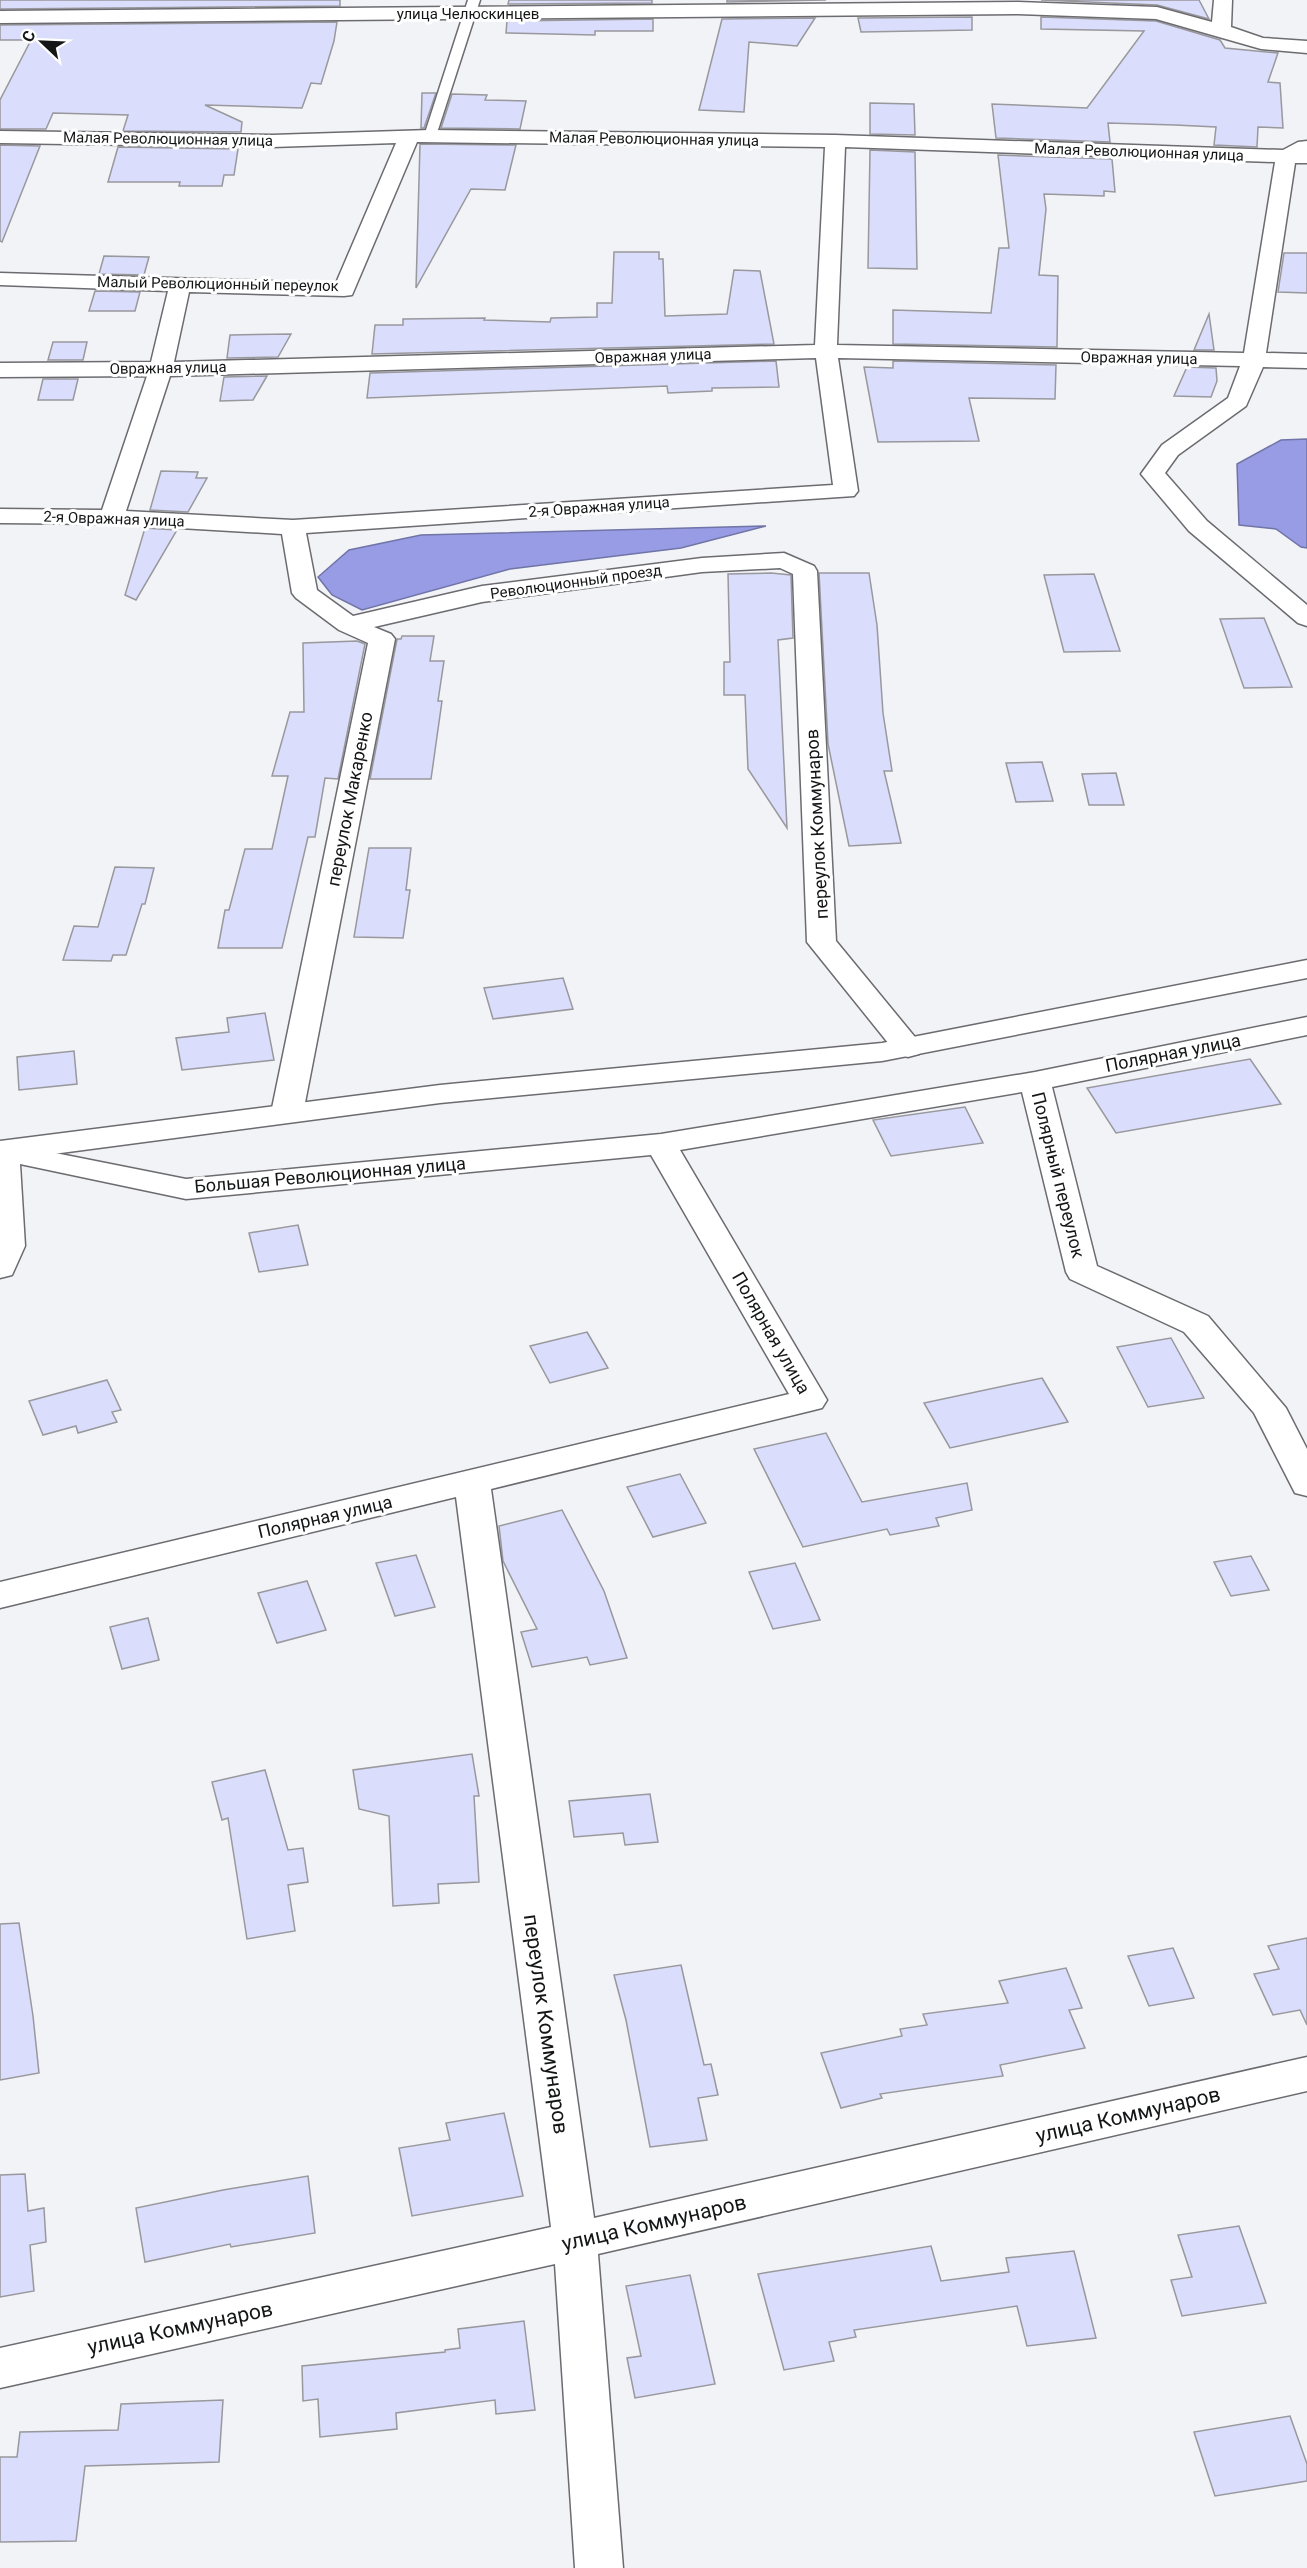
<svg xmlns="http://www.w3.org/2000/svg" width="1307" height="2568" viewBox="0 0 1307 2568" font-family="Roboto,sans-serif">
<rect width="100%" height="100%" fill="#f2f3f7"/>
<!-- water -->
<g fill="#989ce4" stroke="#7074a6" stroke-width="1.5">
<path d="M1307 439V548L1301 547 1276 529 1239 525 1237 464 1281 440Z"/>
<path d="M766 526 681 548 510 569 362 610 332 595 318 577 349 550 421 535Z"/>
</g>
<!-- building -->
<g fill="#daddfb" stroke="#98989d" stroke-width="1.5">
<path d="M0 0H340V6L0 9Z"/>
<path d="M509 0H652V3L508 4Z"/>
<path d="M727 0H826L727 2Z"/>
<path d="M1041 0H1199L1209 19 1157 5Z"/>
<path d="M972 17V30L861 32 858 18Z"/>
<path d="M1041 17 1156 21 1220 40 1225 48 1278 53 1268 82 1280 83 1283 128 1258 127 1257 147 1214 145 1216 127 1175 125 1108 123 1110 142 996 138 992 104 1087 108 1144 31 1041 29Z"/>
<path d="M815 18 797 46 749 42 744 112 699 110 722 19Z"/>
<path d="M653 19V31H595V35L506 33 507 21Z"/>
<path d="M337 22 334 41 321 84 311 83 302 108 205 105 242 122 241 132 123 131 128 115 53 113 46 129H0V100L31 40H0V25Z"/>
<path d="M422 93H436L424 128H421Z"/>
<path d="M452 94 487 95 485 100 526 101 520 129 441 128Z"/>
<path d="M870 103 914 104 915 135 870 134Z"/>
<path d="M420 144 516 145 505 190 471 189 416 288Z"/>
<path d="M0 145 40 146 2 242 0 241Z"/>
<path d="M118 147 238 149 234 175H224L222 186H179L180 182H108Z"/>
<path d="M870 150 915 152 917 269 868 268Z"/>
<path d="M998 155 1112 159 1115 192 1104 191V196L1044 194 1046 209 1039 275 1058 276 1057 347 893 344V310L991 313 999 248H1009Z"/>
<path d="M614 252H659V259H663L665 316 727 314 734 270 760 271 774 344 372 354 375 325H403V319L485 318 484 320 550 322 551 318 597 317V303H612Z"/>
<path d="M1284 253H1307V293L1278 292Z"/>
<path d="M104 256 149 257 144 275 99 274Z"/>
<path d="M95 291 140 292 135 311H89Z"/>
<path d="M1209 314 1214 350H1194Z"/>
<path d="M291 334 278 357 227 358 230 335Z"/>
<path d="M53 342H87L83 360H48Z"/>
<path d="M776 361 779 387 712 388V391L668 393 667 386 367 398 370 373Z"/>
<path d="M893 361 1056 365 1055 399 969 398 979 441 878 442 864 367 893 368Z"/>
<path d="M1187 367 1216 368 1217 381 1211 397 1174 396Z"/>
<path d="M267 376 253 400 220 401 224 377Z"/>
<path d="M43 379H78L73 400H38Z"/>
<path d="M161 471 198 472 196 478H207L188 512 150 510Z"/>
<path d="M145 528 177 530 136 600 125 595Z"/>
<path d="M771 573 791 575 793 638 778 640 787 828 748 769 745 695H724V662H730L728 574Z"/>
<path d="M819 573H869L877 625 883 713 892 771H884L901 843 849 846 828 744Z"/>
<path d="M1094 574 1120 651 1064 652 1044 575Z"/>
<path d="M1264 618 1292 687 1244 688 1220 619Z"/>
<path d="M402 636H434L430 661H444L438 701H442L431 779H370L397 639H401Z"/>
<path d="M357 641 365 644 338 779 325 778 315 837H308L282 948H218L225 910H229L245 849H272L288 776H272L290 712H304L303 643Z"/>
<path d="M1042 762 1053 801 1016 802 1006 763Z"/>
<path d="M1116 773 1124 805H1089L1082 774Z"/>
<path d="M369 848H411L406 890H410L403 938 354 937Z"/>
<path d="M115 867 154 868 145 904H142L126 955H113L111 961 63 960 74 926 98 927Z"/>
<path d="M563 978 573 1009 493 1019 484 988Z"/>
<path d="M265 1013 274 1060 182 1070 176 1038 229 1032 227 1018Z"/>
<path d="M74 1051 77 1084 19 1090 17 1057Z"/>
<path d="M1250 1059 1281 1104 1116 1133 1087 1088Z"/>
<path d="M965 1107 983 1143 891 1156 873 1120Z"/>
<path d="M298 1225 308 1265 259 1272 249 1233Z"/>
<path d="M587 1332 608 1368 550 1383 530 1346Z"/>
<path d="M1171 1338 1204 1398 1148 1407 1117 1347Z"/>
<path d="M1042 1378 1068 1422 950 1448 924 1403Z"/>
<path d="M107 1380 121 1410 112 1412 117 1422 78 1433 76 1426 43 1435 29 1401Z"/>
<path d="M826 1433 862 1502 967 1483 972 1510 936 1518 939 1526 890 1535 887 1529 803 1547 754 1449Z"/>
<path d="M680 1474 706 1523 653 1537 627 1487Z"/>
<path d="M562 1510 604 1591 627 1658 590 1665 587 1657 532 1667 521 1632 537 1629 503 1561 499 1526Z"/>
<path d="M416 1555 435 1607 395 1616 376 1563Z"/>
<path d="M1251 1556 1269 1590 1231 1596 1214 1562Z"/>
<path d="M795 1563 820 1620 773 1629 749 1572Z"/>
<path d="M307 1581 326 1630 277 1643 258 1593Z"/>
<path d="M148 1618 159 1660 122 1669 110 1627Z"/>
<path d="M472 1754 479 1796H474L479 1882 438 1884 439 1903 393 1906 389 1816 359 1809 353 1770Z"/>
<path d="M265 1770 288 1850 303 1848 308 1882 288 1885 295 1931 247 1939 228 1818 222 1820 212 1782Z"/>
<path d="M650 1794 658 1842 625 1845 623 1833 574 1837 569 1801Z"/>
<path d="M19 1923 33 2016 39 2073 0 2080V1924Z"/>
<path d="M1307 1938V2025L1300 2010 1273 2015 1254 1974 1279 1969 1268 1946Z"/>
<path d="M1173 1948 1194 1998 1149 2006 1128 1956Z"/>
<path d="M681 1965 704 2065 711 2064 718 2095 698 2098 707 2140 650 2147 626 2020 614 1975Z"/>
<path d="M1066 1968 1082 2008 1069 2010 1085 2048 1000 2065 1003 2076 880 2094 882 2098 841 2108 821 2053 902 2036 900 2029 927 2025 923 2014 1008 2003 999 1981Z"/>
<path d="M504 2113 523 2196 412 2216 399 2148 450 2140 446 2123Z"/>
<path d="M25 2174 28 2211 44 2208 46 2242 30 2245 34 2291 0 2297V2175Z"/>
<path d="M308 2176 315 2233 231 2247 230 2244 145 2262 136 2208 223 2190Z"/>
<path d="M1239 2226 1266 2303 1182 2316 1171 2280 1192 2277 1178 2235Z"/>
<path d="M931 2246 941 2281 1009 2272 1006 2258 1074 2251 1096 2338 1027 2346 1017 2306 854 2330 856 2337 829 2342 834 2361 784 2370 758 2274Z"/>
<path d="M690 2275 715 2384 635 2398 627 2358 641 2356 626 2286Z"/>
<path d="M524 2321 535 2410 496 2414 495 2400 396 2413 397 2429 320 2437 318 2399 303 2401 302 2366 445 2352V2350L460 2348 458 2329Z"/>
<path d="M223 2400 219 2462 85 2466 76 2541 0 2542V2457H17L20 2432 118 2430 121 2404Z"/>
<path d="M1290 2416 1307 2464V2481L1215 2496 1194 2432Z"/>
</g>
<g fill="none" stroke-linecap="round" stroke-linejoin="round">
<!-- service casing -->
<g stroke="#6b6b70" stroke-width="3">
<path id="service" d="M468 0H480L436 136 434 139H426L424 136Z"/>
</g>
<!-- minor casing -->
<g stroke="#6b6b70" stroke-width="3">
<g id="minor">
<path d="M1214 0H1232L1231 27 1263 38 1307 41V53L1261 49 1156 19 1018 14 0 23V11L1018 2 1157 7 1212 22Z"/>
<path d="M430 130 835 135 1283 150 1298 142 1307 141V163H1295L1266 353 1307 354V368L1263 367 1246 406 1178 455 1165 473 1207 521 1307 605V626L1298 623 1189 531 1141 474 1162 445 1228 398 1240 366 838 358 858 491 854 496 306 533 317 590 353 616 482 586 702 558 784 553 814 566 817 571 836 941 919 1042 923 1048 919 1054 908 1057 897 1054 807 942 793 574 780 568 702 572 482 602 374 627 391 634 395 639 303 1113 298 1120 287 1122 276 1120 271 1113 368 643 339 630 296 598 292 593 282 534 112 524 0 523V509L102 510 147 376 0 377V363L151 362 168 291 0 285V273L336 283 396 143 272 147 0 143V131L272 135ZM417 142 825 147 815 345 174 362 189 292 344 296 352 295ZM845 147 1275 162 1244 353 837 345ZM816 358 833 485 293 520 126 511 170 376Z"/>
<path d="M1307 1017V1035L1052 1087 1097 1266 1208 1316 1286 1408 1307 1449V1496L1295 1493 1254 1413 1184 1332 1070 1279 1066 1272 1022 1092 680 1150 827 1400 822 1408 810 1411 491 1489 594 2218 1307 2057V2091L598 2254 623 2568H575L555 2264 0 2388V2348L551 2227 456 1497 0 1608V1582L789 1394 651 1155 186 1199 20 1164 25 1246 12 1275 0 1278V1142L186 1179 661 1134 1035 1072Z"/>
</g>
</g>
<!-- tertiary casing -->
<g stroke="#6b6b70" stroke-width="3">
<path id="tertiary" d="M1307 960V978L882 1061 440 1103 0 1161V1141L440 1085 882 1043Z"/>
</g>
<!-- service -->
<use href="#service" fill="#fff" fill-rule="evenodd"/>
<!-- minor -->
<use href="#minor" fill="#fff" fill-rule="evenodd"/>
<!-- tertiary -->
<use href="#tertiary" fill="#fff" fill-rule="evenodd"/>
</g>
<g text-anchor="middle" stroke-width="6" stroke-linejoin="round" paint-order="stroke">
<!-- far-street labels -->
<g font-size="15" fill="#141516" stroke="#fff">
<text x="468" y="19">улица Челюскинцев</text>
<text transform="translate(168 139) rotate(1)" y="5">Малая Революционная улица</text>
<text transform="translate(654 139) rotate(1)" y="5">Малая Революционная улица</text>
<text transform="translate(1139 152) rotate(2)" y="5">Малая Революционная улица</text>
<text transform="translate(218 284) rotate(1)" y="5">Малый Революционный переулок</text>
<text transform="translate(653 356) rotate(-2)" y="5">Овражная улица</text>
<text transform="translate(1139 358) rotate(1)" y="5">Овражная улица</text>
<text transform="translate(168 368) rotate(-1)" y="5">Овражная улица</text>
<text transform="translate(599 507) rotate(-4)" y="5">2-я Овражная улица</text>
<text transform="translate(114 519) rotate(2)" y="5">2-я Овражная улица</text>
<text transform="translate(576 582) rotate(-8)" y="5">Революционный проезд</text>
</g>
<!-- street labels -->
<g font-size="18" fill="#141516" stroke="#fff">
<text transform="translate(350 799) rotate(-79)" y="6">переулок Макаренко</text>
<text transform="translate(817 824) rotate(-93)" y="6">переулок Коммунаров</text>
<text transform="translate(1173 1053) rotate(-11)" y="6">Полярная улица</text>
<text transform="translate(330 1175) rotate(-5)" y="6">Большая Революционная улица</text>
<text transform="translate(1058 1175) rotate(76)" y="6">Полярный переулок</text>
<text transform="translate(771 1333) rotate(60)" y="6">Полярная улица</text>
<text transform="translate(325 1517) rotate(-13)" y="6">Полярная улица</text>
</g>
<!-- near-street labels -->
<g font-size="21" fill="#141516" stroke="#fff">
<text transform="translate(546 2024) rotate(82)" y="7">переулок Коммунаров</text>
<text transform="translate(1128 2115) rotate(-13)" y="7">улица Коммунаров</text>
<text transform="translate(654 2223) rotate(-13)" y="7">улица Коммунаров</text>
<text transform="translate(180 2328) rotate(-12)" y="7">улица Коммунаров</text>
</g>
</g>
<!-- north arrow -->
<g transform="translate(42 42) rotate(293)" stroke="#ffffff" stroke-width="4.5" paint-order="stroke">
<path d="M0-4.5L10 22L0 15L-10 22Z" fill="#141516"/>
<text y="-9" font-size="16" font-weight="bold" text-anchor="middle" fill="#141516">С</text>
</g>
</svg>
